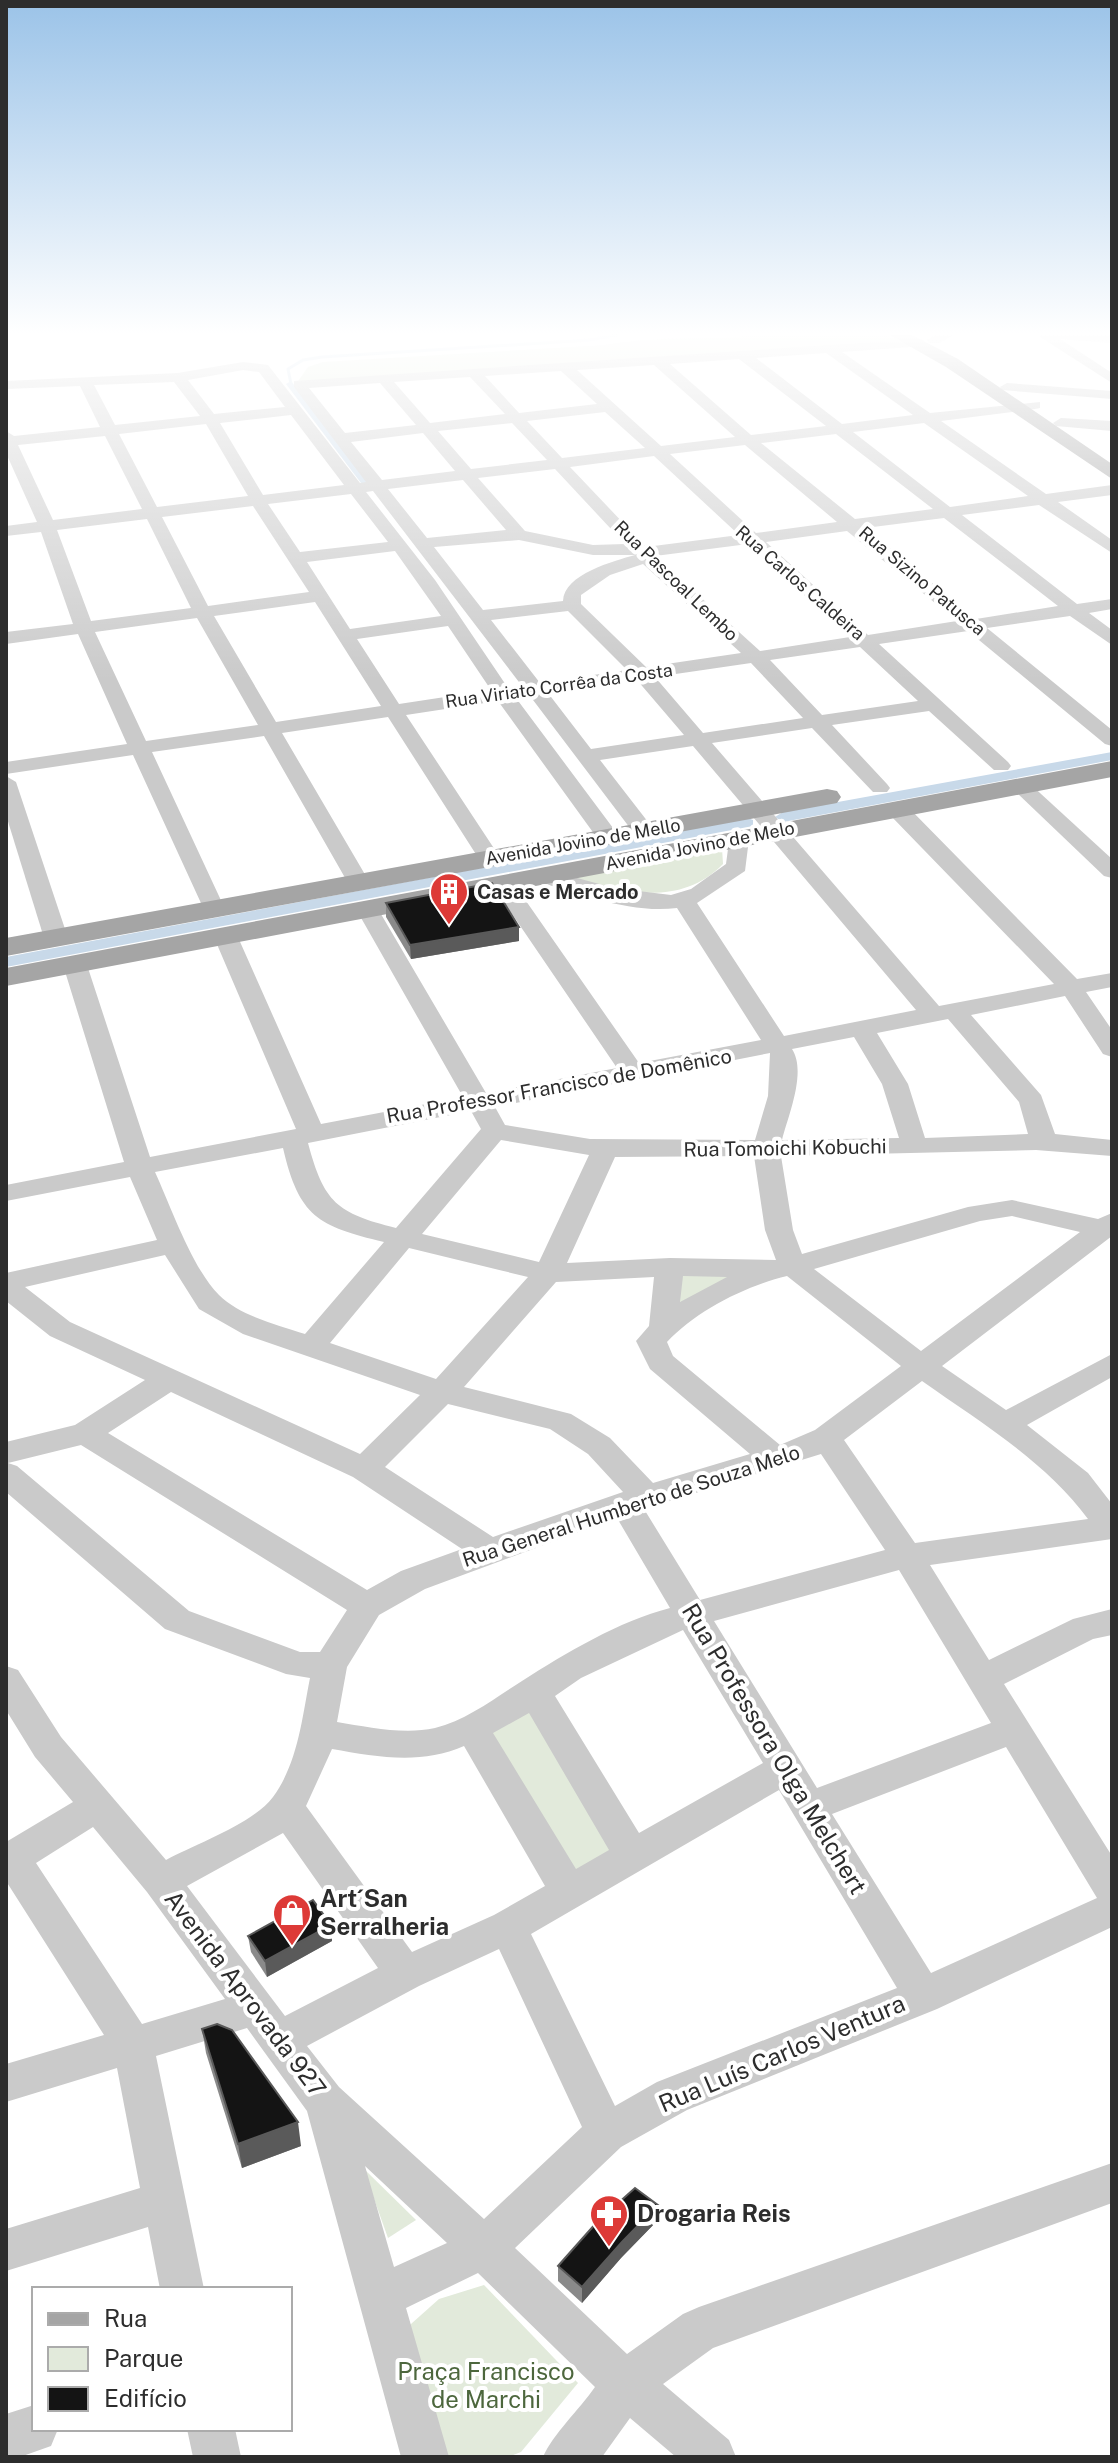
<svg xmlns="http://www.w3.org/2000/svg" width="1118" height="2463" viewBox="0 0 1118 2463" font-family="'Public Sans',sans-serif">
<rect width="100%" height="100%" fill="#fff"/>
<!-- green -->
<g fill="#e2eadb">
<path d="M757 335 886 336 919 343 296 384 308 367 323 362 605 345C656 335 706 341 757 335Z"/>
<path d="M722 848 723 864C677 911 616 889 559 877Z"/>
<path d="M745 1271 681 1312 678 1274Z"/>
<path d="M534 1691 626 1860 570 1887 478 1729Z"/>
<path d="M363 2168 416 2220 388 2238Z"/>
<path d="M484 2285 578 2383 521 2452 508 2457H434L402 2332 439 2299Z"/>
</g>
<g fill="none" stroke-linecap="round" stroke-linejoin="round">
<!-- stream -->
<path stroke="#c8d9e9" stroke-width="3" d="M291 384 288 369 303 360 322 357 589 340 617 335"/>
<!-- canal -->
<g fill="#c8d9e9" fill-rule="evenodd">
<path d="M291 381 372 483V487H364L286 384Z"/>
<path d="M1112 752V760L783 822 775 817 783 812Z"/>
<path d="M748 818 753 820V826L6 967V957Z"/>
</g>
<!-- minor -->
<g fill="#cacaca" fill-rule="evenodd">
<path d="M935 335H954L939 343H929L927 340Z"/>
<path d="M1037 335H1112V343L1060 339 1112 373V383Z"/>
<path d="M919 339 924 340V346L842 352 930 413 1040 402V408L1035 409 941 421 1046 494 1112 485V495L1058 502 1112 540V553L1039 505 962 515 1077 604 1112 599V609L1089 613 1112 630V645L1070 616 987 628 1112 730V746L1105 744 968 631 879 644 1008 762 1011 766 1008 770H994L929 711 832 725 887 784 890 788 887 792H873L812 728 712 743 939 1006 1054 984 890 815 887 810 890 805H906L1077 979 1112 973V987L1086 992 1112 1030V1057L1103 1054 1065 996 971 1015 1041 1095 1055 1134 1112 1140V1156L1036 1150 781 1156 793 1230 802 1254 968 1207 1012 1200 1098 1219 1112 1213V1236L942 1366 1006 1410 1112 1354V1377L1027 1425 1088 1473 1112 1504V1539L930 1565 989 1660 1073 1619 1112 1609V1635L1093 1639 1004 1684 1112 1856V1927L937 2009 687 2110 621 2147 515 2248 627 2354 683 2314 699 2307 1112 2163V2203L713 2348 663 2384 729 2440 736 2457H676L630 2418 602 2457H543C553 2434 579 2410 595 2387L478 2273 406 2308 449 2457H401L307 2111 247 2028 156 2056 204 2289H160L148 2227 6 2271V2229L140 2188 117 2068 6 2102V2064L104 2035 6 1881V1842L73 1802 35 1757 6 1710V1666L18 1670 61 1737 166 1860C196 1844 254 1823 273 1797 298 1763 302 1718 310 1678L286 1674 165 1629 6 1492V1442L75 1425 145 1380 50 1336 6 1301V1273L157 1240 130 1177 6 1201V1185L124 1162 63 965 75 958 87 965 150 1157 296 1129 213 935 225 928 237 935 321 1124 463 1097 356 909 367 902 378 909 486 1093 617 1068 491 883 502 876 510 878 639 1063 761 1040 677 908C632 914 579 894 536 881L533 876 536 871 544 869 614 888 671 895 691 889 726 864 730 834H746L749 839 745 871 697 903 784 1036 916 1010 693 746 600 760 655 831 644 837 636 836 530 696 516 698 616 832 619 837 616 842H600L498 701 406 715 501 859 490 866 479 859 388 717 282 733 370 883 359 890 348 883 264 736 152 752 225 909 214 916 206 914 133 755 6 774V762L127 744 78 634 6 644V632L73 624 41 532 6 536V526L37 522 6 453V431L14 436 100 427 80 386 6 389V381L178 373 243 362 268 365 360 483 366 482 294 387V381ZM826 353 913 415 842 424 756 358ZM739 359 826 426 751 435 670 364ZM654 365 735 437 661 446 577 370ZM243 370 259 372 285 407 214 414 188 380ZM561 371 597 404 519 413 485 376ZM470 377 505 414 430 423 394 382ZM174 382 200 416 115 425 94 385ZM380 383 416 425 345 433 309 388ZM605 412 645 448 562 458 527 421ZM291 415 344 485 263 495 220 423ZM512 423 547 460 471 469 438 431ZM924 423 1028 496 950 507 853 432ZM206 424 248 496 157 507 119 434ZM423 433 455 471 382 480 351 442ZM836 434 933 509 855 519 761 443ZM105 436 142 509 53 520 18 445ZM745 445 837 522 756 533 670 454ZM654 456 739 535 646 547 570 467ZM555 469 625 544 593 545 525 531 478 478ZM463 480 506 530 427 538 388 489ZM373 491 522 686 508 688 435 580 366 492ZM351 494 388 542 300 552 268 504ZM253 506 309 592 208 606 162 517ZM944 518 1058 606 976 619 865 528ZM147 519 191 608 91 621 57 530ZM847 531 957 621 868 635 766 542ZM519 540 593 555H635C614 561 564 574 563 601L483 610 434 547ZM748 544 850 637 760 651 655 556ZM395 551 441 616 350 629 307 562ZM643 564 741 653 646 667 581 604V595L610 575ZM315 602 381 706 276 722 214 616ZM568 611 627 670 540 683 491 620ZM197 618 258 725 146 741 95 632ZM448 626 491 690 399 704 357 639ZM860 647 918 701 822 715 770 660ZM751 663 803 718 703 733 655 677ZM637 680 684 735 591 749 548 693ZM948 1019 1019 1102 1028 1134 925 1138 908 1084 877 1033ZM854 1037 882 1084 899 1138 782 1140C788 1116 807 1072 792 1049ZM770 1053 768 1096 755 1140 590 1139 505 1125 495 1107ZM471 1111 481 1129 396 1228C337 1213 324 1203 308 1143ZM501 1140 589 1155 539 1262 422 1234ZM283 1148C299 1217 318 1226 384 1242L305 1334C278 1325 240 1316 219 1295 192 1268 171 1207 155 1172ZM754 1156 765 1230 776 1260 670 1258 567 1263 615 1157ZM1012 1216 1080 1232 921 1351 814 1269 980 1221ZM409 1248 528 1277 436 1379 330 1343ZM165 1255 199 1309 243 1334 420 1395 360 1454 70 1322 25 1287ZM683 1276 727 1277 680 1302ZM787 1276 901 1366 815 1430 780 1445 673 1356 667 1342C696 1311 745 1286 787 1276ZM654 1277 649 1326 636 1341 650 1369 750 1454 653 1483 610 1438 571 1414 464 1387 556 1282ZM922 1381C980 1422 1045 1461 1088 1519L915 1543 844 1440ZM171 1392 353 1477 462 1549 401 1571 367 1590 108 1433ZM448 1404 550 1429 588 1454 623 1492 493 1537 385 1467ZM81 1445 347 1610 320 1652H300L189 1611 17 1466 8 1463ZM821 1454 885 1550 700 1600 644 1509ZM617 1518 670 1608C619 1621 566 1653 522 1681 495 1698 467 1720 435 1728 404 1735 368 1727 337 1722L347 1667 379 1615 425 1589ZM899 1570 991 1723 817 1788 714 1621ZM683 1630 763 1763 639 1833 555 1696 581 1678ZM529 1713 609 1850 576 1869 493 1733ZM464 1746 545 1886 494 1915 412 1952 306 1806 332 1749C377 1757 421 1765 464 1746ZM1006 1747 1097 1898 931 1973 832 1814ZM779 1790 897 1988 657 2082 615 2106 531 1934ZM93 1827 147 1892 225 1999 142 2024 36 1863ZM283 1833 378 1968 285 2016 187 1886ZM499 1949 582 2127 484 2219 339 2087 307 2046 419 1986ZM365 2166 447 2243 394 2267Z"/>
<path d="M1007 383 1112 391V399L1002 390 1000 387Z"/>
<path d="M1061 418 1112 421V431L1056 426 1053 423Z"/>
<path d="M6 776 16 782 68 938 64 943 56 945 44 938 6 815Z"/>
<path d="M1021 780 1028 782 1112 859V878L1104 876 1014 790 1011 786Z"/>
<path d="M34 2405V2429H58L51 2446 20 2457H6V2414Z"/>
<path d="M187 2429H235L241 2457H193Z"/>
</g>
<!-- major -->
<g fill="#a5a5a5" fill-rule="evenodd">
<path d="M890 335H912L958 359 1112 464V479L946 367Z"/>
<path d="M1112 761V777L6 986V968Z"/>
<path d="M827 789 837 791 841 797 837 803 6 956V938Z"/>
</g>
</g>
<!-- wall -->
<g fill="#8a8a8a">
<path d="M386 903 519 927V941L411 959 386 917Z"/>
<path d="M331 1925 332 1941 267 1977 251 1952 248 1936Z"/>
<path d="M202 2029 301 2146 242 2168 206 2053Z"/>
<path d="M658 2205 657 2221 621 2258 582 2303 558 2281V2266Z"/>
</g>
<!-- shaded-wall -->
<g fill="#5a5a5a">
<path d="M519 927V941L411 959 410 945Z"/>
<path d="M331 1925 332 1941 267 1977 265 1961Z"/>
<path d="M298 2122 301 2146 242 2168 238 2144Z"/>
<path d="M658 2205 657 2221 621 2258 582 2303V2287L622 2242Z"/>
</g>
<!-- building -->
<g fill="#141414" stroke="#5a5a5a" stroke-width="2">
<path d="M492 883 519 927 410 945 386 903Z"/>
<path d="M313 1900 331 1925 265 1961 248 1936Z"/>
<path d="M217 2024 232 2030 298 2122 238 2144 202 2029Z"/>
<path d="M635 2188 658 2205 622 2242 582 2287 558 2266 597 2222Z"/>
</g>
<!-- sky -->
<linearGradient id="sky" x2="0" y2="1"><stop stop-color="#9bc3e8"/><stop offset="0.49" stop-color="#fff"/><stop offset="1" stop-color="#fff" stop-opacity="0"/></linearGradient>
<rect width="1118" height="680" fill="url(#sky)"/>
<!-- icons -->
<defs>
<g id="building-pin" transform="scale(2)"><path d="M0 17L-7.5 6A9.5 9.5 0 1 1 7.5 6Z" fill="#dd3a37" stroke="#fff"/><path d="M-4-6H4V6H1V3H-1V6H-4ZM-2.5-4.3h1.7v1.8h-1.7ZM.8-4.3h1.7v1.8H.8ZM-2.5-1h1.7V.8h-1.7ZM.8-1h1.7V.8H.8Z" fill="#fff"/></g>
<g id="shop-pin" transform="scale(2)"><path d="M0 17L-7.5 6A9.5 9.5 0 1 1 7.5 6Z" fill="#dd3a37" stroke="#fff"/><path d="M-5-2.5h2.3a2.7 3.5 0 0 1 5.4 0H5L5.5 6h-11ZM-1.5-2.5h3a1.5 2.3 0 0 0-3 0Z" fill="#fff"/></g>
<g id="pharmacy-pin" transform="scale(2)"><path d="M0 17L-7.5 6A9.5 9.5 0 1 1 7.5 6Z" fill="#dd3a37" stroke="#fff"/><path d="M-2-6h4v4h4v4h-4v4h-4v-4h-4v-4h4Z" fill="#fff"/></g>
</defs>
<g fill-rule="evenodd">
<use href="#building-pin" x="449" y="892"/>
<use href="#shop-pin" x="292" y="1913"/>
<use href="#pharmacy-pin" x="609" y="2214"/>
</g>
<g text-anchor="middle" stroke-width="8" stroke-linejoin="round" paint-order="stroke">
<!-- far-street labels -->
<g font-size="18" fill="#2d2d2d" stroke="#fff">
<text transform="translate(676 581) rotate(44)" y="6">Rua Pascoal Lembo</text>
<text transform="translate(922 581) rotate(40)" y="6">Rua Sizino Patusca</text>
<text transform="translate(800 583) rotate(41)" y="6">Rua Carlos Caldeira</text>
<text transform="translate(559 686) rotate(-8)" y="6">Rua Viriato Corrêa da Costa</text>
<text transform="translate(583 842) rotate(-10)" y="6">Avenida Jovino de Mello</text>
<text transform="translate(700 846) rotate(-11)" y="6">Avenida Jovino de Melo</text>
</g>
<!-- poi labels -->
<g font-size="20" font-weight="bold" fill="#2d2d2d" stroke="#fff" text-anchor="start">
<text x="477" y="899">Casas e Mercado</text>
</g>
<!-- street labels -->
<g font-size="20" fill="#2d2d2d" stroke="#fff">
<text transform="translate(559 1086) rotate(-10)" y="7">Rua Professor Francisco de Domênico</text>
<text transform="translate(785 1148) rotate(-1)" y="7">Rua Tomoichi Kobuchi</text>
<text transform="translate(631 1506) rotate(-18)" y="7">Rua General Humberto de Souza Melo</text>
</g>
<!-- near-street labels -->
<g font-size="24" fill="#2d2d2d" stroke="#fff">
<text transform="translate(774 1749) rotate(59)" y="8">Rua Professora Olga Melchert</text>
<text transform="translate(245 1994) rotate(53)" y="8">Avenida Aprovada 927</text>
<text transform="translate(782 2054) rotate(-23)" y="8">Rua Luís Carlos Ventura</text>
</g>
<!-- near-poi labels -->
<g font-size="24" font-weight="bold" fill="#2d2d2d" stroke="#fff" text-anchor="start">
<text x="320" y="1907">Art´San<tspan x="320" dy="28">Serralheria</tspan></text>
<text x="637" y="2222">Drogaria Reis</text>
</g>
<!-- near-park labels -->
<g font-size="24" fill="#4d673d" stroke="#fff">
<text x="486" y="2380">Praça Francisco<tspan x="486" dy="28">de Marchi</tspan></text>
</g>
</g>
<!-- border -->
<rect width="1118" height="2463" fill="none" stroke="#2d2d2d" stroke-width="16"/>
<!-- legend -->
<rect x="32" y="2287" width="260" height="144" fill="#ffffff" stroke="#ababab" stroke-width="2"/>
<rect x="48" y="2313" width="40" height="12" fill="#a5a5a5" stroke="#ababab" stroke-width="2"/>
<text x="104" y="2327" font-size="24" fill="#2d2d2d">Rua</text>
<rect x="48" y="2347" width="40" height="24" fill="#e2eadb" stroke="#ababab" stroke-width="2"/>
<text x="104" y="2367" font-size="24" fill="#2d2d2d">Parque</text>
<rect x="48" y="2387" width="40" height="24" fill="#141414" stroke="#ababab" stroke-width="2"/>
<text x="104" y="2407" font-size="24" fill="#2d2d2d">Edifício</text>
</svg>
